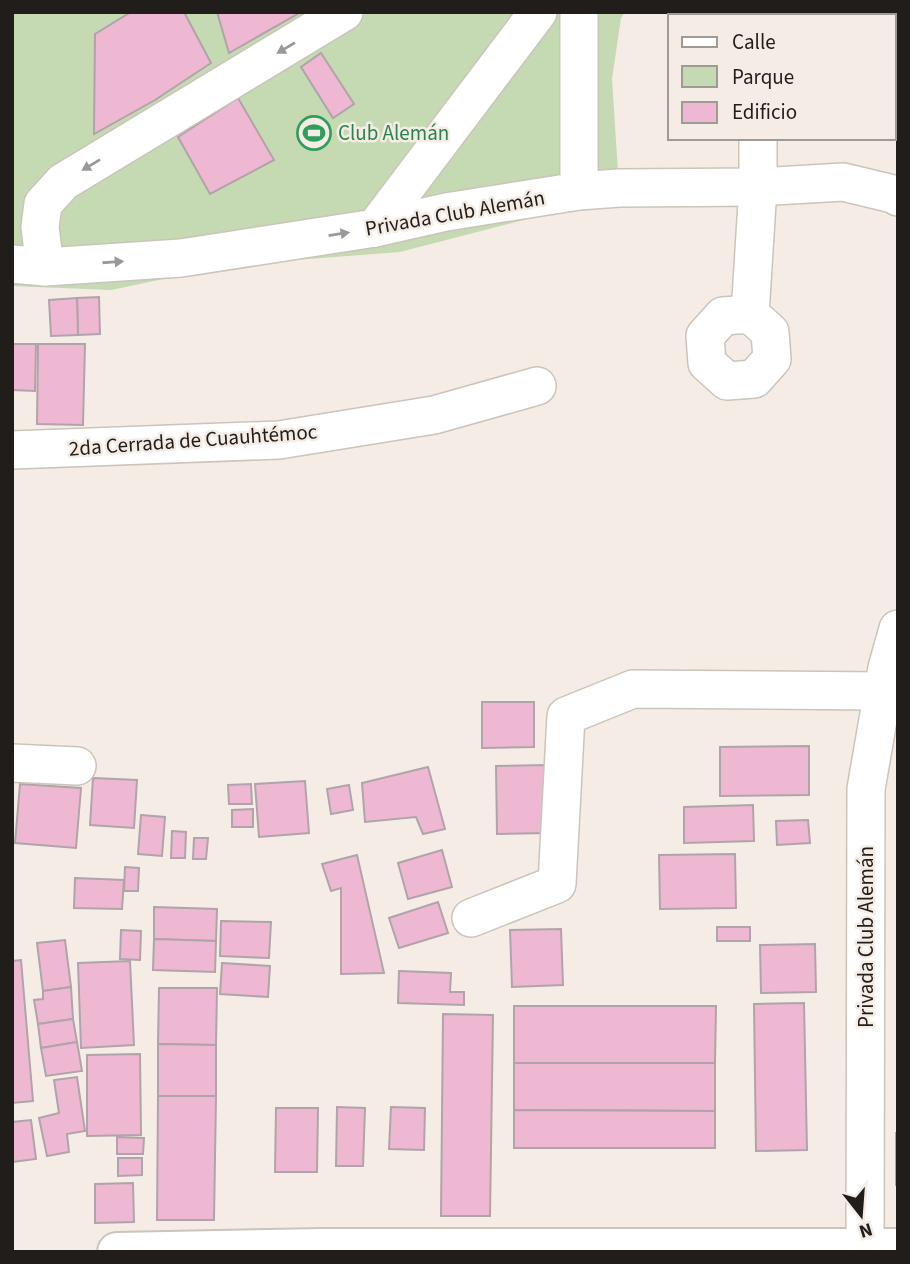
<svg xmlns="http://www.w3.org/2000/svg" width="910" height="1264" viewBox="0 0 910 1264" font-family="'Source Sans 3',sans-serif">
<rect width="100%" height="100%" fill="#f5ede5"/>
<!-- green -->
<path fill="#c5d9b3" d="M12 12H625L621 18 612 79 619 188 605 199 400 252 230 265 111 290 12 286Z"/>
<!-- building -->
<g fill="#efb8d2" stroke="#afa4a9" stroke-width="2">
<path d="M131 12H184L211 63 155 100 94 134 95 34Z"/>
<path d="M217 12H301L229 53Z"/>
<path d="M321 53 354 104 333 118 301 67Z"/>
<path d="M238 98 274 160 210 194 178 137Z"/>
<path d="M99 297 100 334 78 335 77 298Z"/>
<path d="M77 298 78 335 51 336 49 300Z"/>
<path d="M12 344H36L35 391 12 390Z"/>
<path d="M38 344H85L83 425 37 424Z"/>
<path d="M482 702H534V747L482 748Z"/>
<path d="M809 746V795L720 796V747Z"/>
<path d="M547 765 549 833 497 834 496 766Z"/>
<path d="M428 767 445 829 423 834 416 817 365 822 362 783Z"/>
<path d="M93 778 137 780 134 828 90 825Z"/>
<path d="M305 781 309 833 259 837 255 784Z"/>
<path d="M20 784 81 788 76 848 15 843Z"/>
<path d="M251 784 252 804H229L228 785Z"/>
<path d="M349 785 353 810 331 814 327 789Z"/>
<path d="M753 805 754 841 684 843V807Z"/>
<path d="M253 809V827H232V810Z"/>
<path d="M141 815 165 817 162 856 138 854Z"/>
<path d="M808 820 810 843 777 845 776 821Z"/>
<path d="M172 831 186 832 185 858H171Z"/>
<path d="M194 838H208L206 859H193Z"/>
<path d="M442 850 452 887 408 899 398 863Z"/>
<path d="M735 854 736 908 660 909 659 855Z"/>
<path d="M357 855 384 973 341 974V888L331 891 322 864Z"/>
<path d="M125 867 139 868 138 891H124Z"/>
<path d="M75 878 124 880 122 909 74 908Z"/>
<path d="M438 902 448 933 399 948 389 918Z"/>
<path d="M154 907 217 909 216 941 154 939Z"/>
<path d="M221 921 271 922 269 958 220 956Z"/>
<rect x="717" y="927" width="33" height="14"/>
<path d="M561 929 563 985 512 987 510 930Z"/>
<path d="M121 930 141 931 140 960 120 959Z"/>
<path d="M154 939 216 941 215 972 153 970Z"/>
<path d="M65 940 71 987 43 991 37 943Z"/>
<path d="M815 944 816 992 761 993 760 945Z"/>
<path d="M21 960 33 1101 12 1103V961Z"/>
<path d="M130 961 134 1045 81 1048 78 963Z"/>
<path d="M222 963 270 966 268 997 220 994Z"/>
<path d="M399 971 451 973 450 992H464V1005L398 1003Z"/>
<path d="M71 987 73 1019 38 1024 34 1000 43 999V991Z"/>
<path d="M159 988H217L216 1045 158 1044Z"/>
<path d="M804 1003 807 1150 756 1151 754 1004Z"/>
<path d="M514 1006H716L715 1063H514Z"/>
<path d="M443 1014 493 1015 490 1216H441Z"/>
<path d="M73 1019 77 1042 41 1048 38 1024Z"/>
<path d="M77 1042 82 1071 46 1076 41 1048Z"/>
<path d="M158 1044 216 1045V1096H158Z"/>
<path d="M140 1054 141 1135 87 1136V1055Z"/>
<path d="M514 1063H715V1111L514 1110Z"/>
<path d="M77 1077 85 1131 67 1134 69 1152 47 1156 39 1118 59 1113 54 1080Z"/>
<path d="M158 1096H216L214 1220H157Z"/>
<path d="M337 1107 365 1108 363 1166H336Z"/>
<path d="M391 1107 425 1108 424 1150 389 1149Z"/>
<path d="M276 1108H318L317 1172H275Z"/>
<path d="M514 1110 715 1111V1148H514Z"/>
<path d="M31 1120 36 1159 12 1162V1122Z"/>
<rect x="896" y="1133" width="2" height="52"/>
<path d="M117 1137 144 1138 143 1154H117Z"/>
<path d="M118 1158H142V1175L118 1176Z"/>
<path d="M133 1183 134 1222 95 1223V1184Z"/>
</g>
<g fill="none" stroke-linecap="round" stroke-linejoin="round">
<!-- minor casing -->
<g stroke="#cbc4bb" stroke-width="40">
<g id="minor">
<path d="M579 12V191"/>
<path d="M760 16V12"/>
<path d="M375 228 538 12"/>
<path d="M12 264 45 267 181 258 375 228 446 212 579 191 619 188 758 187 843 182 893 194 898 197"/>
<path d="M45 267 40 227 43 204 63 182 344 12"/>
<path d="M750 314 770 332 772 359 754 379 727 381 707 363 705 336 723 316Z"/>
<path d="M750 314 758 187V138"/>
<path d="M12 450 279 440 434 415 537 386"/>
<path d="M12 763 77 766"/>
<path d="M471 918 557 884 566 716 633 689 883 691 898 685"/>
<path d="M865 1248 866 789 887 668 898 629"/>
</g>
</g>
<!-- tertiary casing -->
<g stroke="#cbc4bb" stroke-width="42">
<path id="tertiary" d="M117 1252 321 1248H898"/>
</g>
<!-- minor -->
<use href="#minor" stroke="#fff" stroke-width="37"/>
<!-- tertiary -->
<use href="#tertiary" stroke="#fff" stroke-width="38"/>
</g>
<!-- one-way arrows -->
<defs><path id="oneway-solid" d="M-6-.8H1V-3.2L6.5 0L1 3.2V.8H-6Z" transform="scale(1.75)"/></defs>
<g fill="#9b9998">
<use href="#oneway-solid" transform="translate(286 48) rotate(149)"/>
<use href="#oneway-solid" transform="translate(91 165) rotate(149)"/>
<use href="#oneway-solid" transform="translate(339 234) rotate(-9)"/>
<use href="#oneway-solid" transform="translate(113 262) rotate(-4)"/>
</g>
<!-- icons -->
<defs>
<g id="stadium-ring" transform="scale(1.75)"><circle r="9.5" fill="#f5ede5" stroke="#2e9e5b" stroke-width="1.5"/><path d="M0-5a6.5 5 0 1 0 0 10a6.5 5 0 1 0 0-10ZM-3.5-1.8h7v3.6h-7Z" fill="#2e9e5b"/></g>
</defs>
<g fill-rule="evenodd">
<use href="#stadium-ring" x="314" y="133"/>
</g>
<g text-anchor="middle" stroke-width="5" stroke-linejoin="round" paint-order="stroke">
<!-- leisure labels -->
<g font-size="21" fill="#27864d" stroke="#f5ede5" text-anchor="start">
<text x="338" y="140">Club Alemán</text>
</g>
<!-- street labels -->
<g font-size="21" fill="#201d1a" stroke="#f5ede5">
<text transform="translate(455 213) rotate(-10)" y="7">Privada Club Alemán</text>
<text transform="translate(193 440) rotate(-4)" y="7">2da Cerrada de Cuauhtémoc</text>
<text transform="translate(866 937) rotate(-90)" y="7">Privada Club Alemán</text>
</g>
</g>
<!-- border -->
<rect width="910" height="1264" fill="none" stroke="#201d1a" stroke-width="28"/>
<!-- legend -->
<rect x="668" y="14" width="228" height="126" fill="#f5ede5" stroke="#a09a94" stroke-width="2"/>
<rect x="682" y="37" width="35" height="10" fill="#ffffff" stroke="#a09a94" stroke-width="2"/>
<text x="732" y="49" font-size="21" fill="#201d1a">Calle</text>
<rect x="682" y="66" width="35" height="21" fill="#c5d9b3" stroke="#a09a94" stroke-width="2"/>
<text x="732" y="84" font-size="21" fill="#201d1a">Parque</text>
<rect x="682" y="102" width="35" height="21" fill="#efb8d2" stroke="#a09a94" stroke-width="2"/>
<text x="732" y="119" font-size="21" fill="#201d1a">Edificio</text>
<!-- north arrow -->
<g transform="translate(861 1215) rotate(163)" stroke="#f5ede5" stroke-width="5" paint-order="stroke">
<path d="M0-5L12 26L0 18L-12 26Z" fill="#201d1a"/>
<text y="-10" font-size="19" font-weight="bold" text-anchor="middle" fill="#201d1a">N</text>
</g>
</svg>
